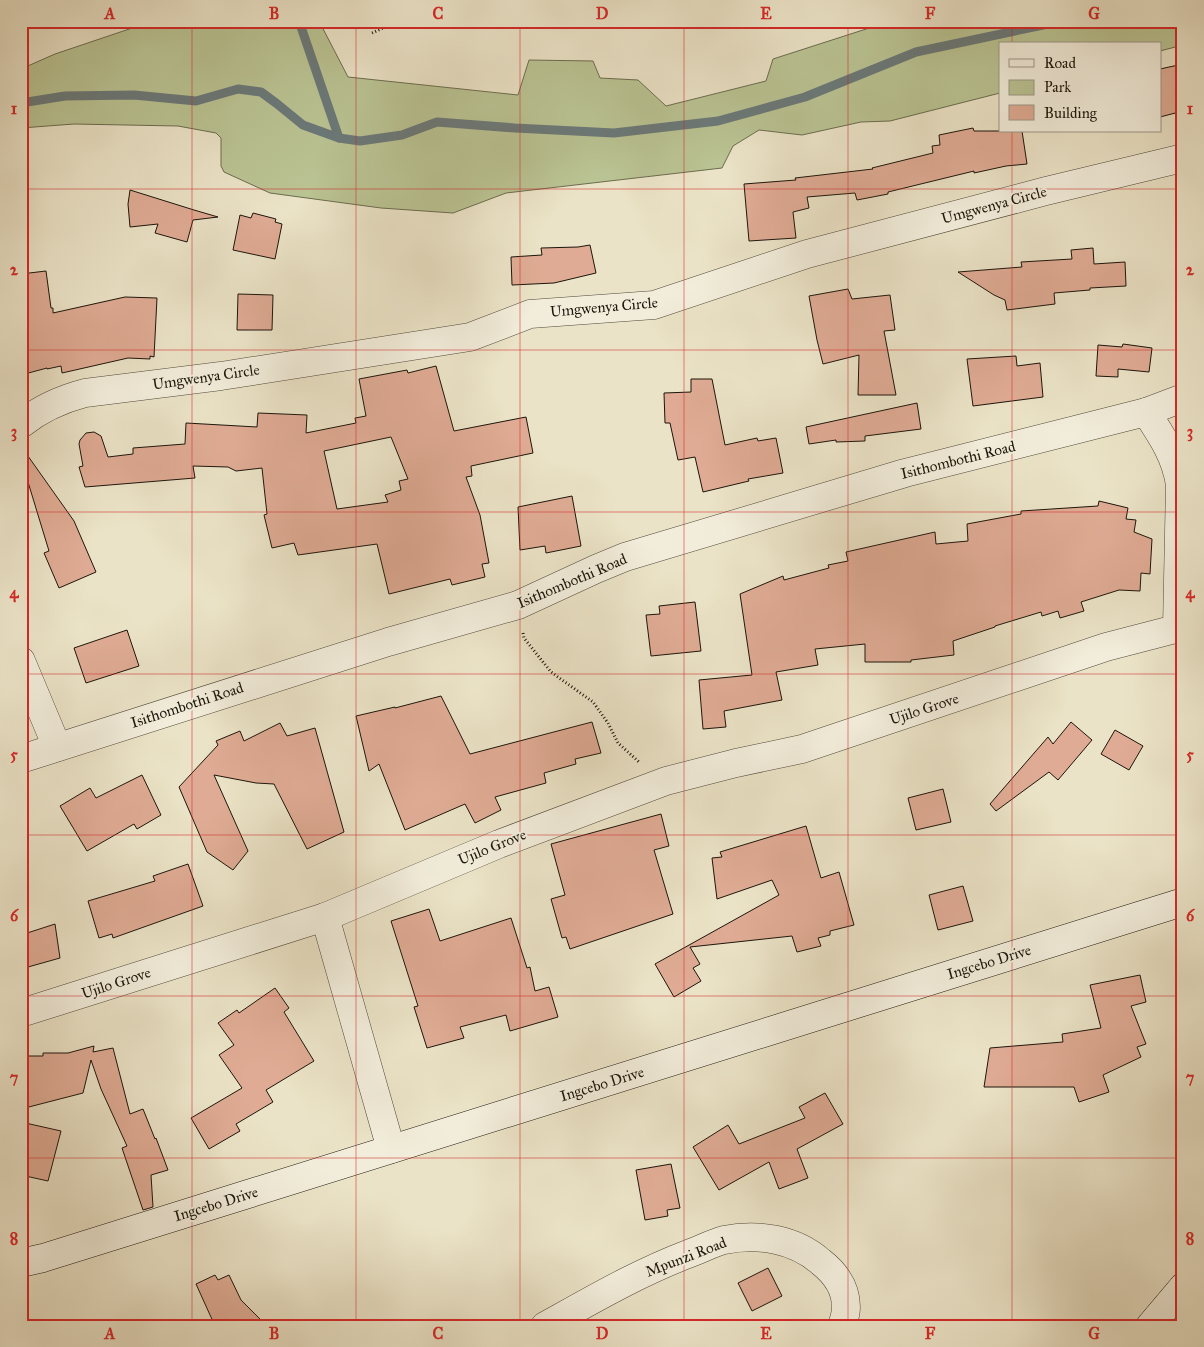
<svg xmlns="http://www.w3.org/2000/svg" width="1204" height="1347" viewBox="0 0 1204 1347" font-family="'IM FELL Great Primer',serif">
<rect width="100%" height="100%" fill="#ebe3c7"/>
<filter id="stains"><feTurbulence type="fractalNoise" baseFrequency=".004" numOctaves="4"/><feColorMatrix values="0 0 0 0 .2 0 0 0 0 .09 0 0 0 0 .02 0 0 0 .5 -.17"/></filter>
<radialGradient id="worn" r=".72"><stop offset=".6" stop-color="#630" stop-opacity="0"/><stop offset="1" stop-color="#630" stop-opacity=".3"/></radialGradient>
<!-- green -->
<path fill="#bac393" stroke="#6b6c4f" d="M153 21H319L348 77 518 95 529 60 593 61 600 78 638 80 666 106 766 81 773 59 891 21H1183V45L1160 51V44H1000V93L890 121 861 122 802 135 759 130 733 146 722 168 506 193 453 213 381 208 270 193 224 172 221 166V138L216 133 178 126 74 124 21 128V69L55 54Z"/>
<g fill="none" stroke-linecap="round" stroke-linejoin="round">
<!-- stream -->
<g stroke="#6b7979" stroke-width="9">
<path d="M299 21 339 138"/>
<path d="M21 103 65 96 134 95 196 101 238 89 261 92 276 103 303 125 339 138 360 141 402 135 437 122 515 128 614 133 718 121 805 97 916 52 1062 21"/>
</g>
</g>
<!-- building -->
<g fill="#dfab94" stroke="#1c150b" fill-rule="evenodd">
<path d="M1183 64V111L1160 117V69Z"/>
<path d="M973 128 974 131H1022L1027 164 1006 166 974 173V171L888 192V194L857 200 855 193 807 197 809 208 793 212 796 238 749 241 744 184 796 180 795 178 873 169 872 168 933 153 932 146 940 145 939 135Z"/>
<path d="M130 190 194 210 218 217 193 220 187 242 155 233 158 224 130 227 128 204Z"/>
<path d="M253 213 276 219 275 222 282 224 275 259 233 250 240 215 251 218Z"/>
<path d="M590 245 596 273 554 283 512 285 511 257 542 255 541 248 578 247Z"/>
<path d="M1093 248 1094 264 1125 262 1126 286 1090 288V290L1054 293 1055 304 1007 310 1005 300 994 295 958 272 1022 267 1021 262 1072 259 1071 250Z"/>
<path d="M46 271 51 308H53V313L125 297 157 298 154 357 150 356V359L128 358 62 373 61 366 47 369V368L21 375V274Z"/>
<path d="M848 289 852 299 890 295 895 330 884 331 896 395H858L859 355 823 364 817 340 809 296Z"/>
<path d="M238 294 273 295 272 330H237Z"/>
<path d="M1123 344 1152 348 1149 372 1118 369V377L1096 376 1098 345 1122 347Z"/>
<path d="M1016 356 1017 366 1040 363 1043 397 973 406 967 359Z"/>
<path d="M436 366 454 431 526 417 533 453 471 466 472 476 466 477 480 515 489 563 482 564 485 577 452 585 450 579 389 594 377 544 298 555 294 543 272 548 264 515 267 514 262 468 236 471 228 467 193 466 195 478 85 487 79 467 83 466 79 444 80 440 86 433 94 432 101 436 108 457 133 454V448L185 444 186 423 257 427 258 413 307 415 306 433 356 423 355 418 366 416 359 379 407 370 408 373ZM391 437 408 479 399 481 401 490 385 495 388 502 337 509 324 451Z"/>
<path d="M691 379H712L725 445 757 438 758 441 776 438 783 473 748 479 749 481 703 492 695 457 678 460 670 423H665L664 393 691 392Z"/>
<path d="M917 403 921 429 865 436V441L836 442V440L809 444 806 427Z"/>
<path d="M23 449 74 521 96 572 59 588 44 553 49 551 21 459V450Z"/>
<path d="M572 496 581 546 546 553 545 546 520 550 518 507Z"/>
<path d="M1099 501 1128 508 1126 519 1136 520 1134 532 1152 539 1150 574 1141 573 1140 591 1119 590 1081 602 1084 611 1060 618 1058 611 1042 616 1041 612 995 626V627L953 641 954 655 911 660V662H865V644L815 649 818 665 776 672 782 700 724 711 726 727 703 729 699 680 752 675 740 594 783 576 784 580 829 568 828 565 848 561 846 552 935 532 936 544 968 541 967 524 1021 514V511L1098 506Z"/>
<path d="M695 602 701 651 651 656 646 615 660 614 659 606Z"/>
<path d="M127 630 139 666 86 683 74 648Z"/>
<path d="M441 696 470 754 592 722 601 753 575 759 576 764 544 773 546 783 495 797 501 810 475 823 465 804 405 830 379 764 369 771 356 716 395 707V708Z"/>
<path d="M1071 722 1092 740 1058 780 1049 772 996 811 990 804 1048 737 1053 744Z"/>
<path d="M280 723 287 736 315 728 344 832 307 849 274 784 256 783 214 775 248 851 233 870 207 852 179 787 218 745 216 741 240 731 244 741Z"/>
<path d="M1115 730 1143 746 1129 770 1101 754Z"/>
<path d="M142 775 161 815 137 829 134 824 87 851 60 806 90 788 96 798Z"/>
<path d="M943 789 951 822 916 830 908 798Z"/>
<path d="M661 814 669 846 654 850 673 914 570 949 566 937 562 938 551 899 565 895 551 844Z"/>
<path d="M806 826 821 878 839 872 854 925 830 931V935L818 938 821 946 797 952 792 936 690 947 700 964 693 968 701 981 674 997 655 964 779 895 772 880 717 899 712 858 722 857 720 852Z"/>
<path d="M188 864 203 906 113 938 112 934 99 938 88 901 155 881 153 876Z"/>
<path d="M963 886 973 921 938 930 929 895Z"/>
<path d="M429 909 440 941 511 918 527 968 530 967 535 991 549 987 558 1017 510 1031 506 1015 460 1027 464 1038 427 1048 414 1007 418 1006 391 921Z"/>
<path d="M55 924 60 958 28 967 21 945V935Z"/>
<path d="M1140 975 1146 1002 1131 1006 1146 1044 1137 1047 1141 1057 1103 1075 1109 1092 1079 1102 1074 1087H984L990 1048 1063 1042 1062 1034 1101 1028 1090 985Z"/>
<path d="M275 988 289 1008 284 1012 314 1061 266 1090 273 1102 236 1124 240 1131 209 1149 191 1118 242 1088 219 1055 234 1045 218 1023 237 1010 239 1013Z"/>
<path d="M94 1046 93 1052 113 1048 130 1114 143 1109 155 1139 156 1138 168 1170 151 1175 153 1207 143 1210 122 1148 127 1146 101 1089 91 1060 83 1093 21 1109V1056H43V1053H68Z"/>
<path d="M825 1093 843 1124 797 1149 808 1178 779 1189 769 1162 719 1190 693 1147 728 1125 739 1144 805 1118 799 1107Z"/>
<path d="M21 1122 61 1131 48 1181 21 1175Z"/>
<path d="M671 1164 680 1208 667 1210 668 1216 645 1220 636 1170Z"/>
<path d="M768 1268 782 1296 752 1311 738 1283Z"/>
<path d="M215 1275 218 1280 229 1275 241 1300 267 1326H215L196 1284Z"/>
</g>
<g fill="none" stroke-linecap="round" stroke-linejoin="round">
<!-- street casing -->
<g stroke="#50483a" stroke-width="29">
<g id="street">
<path d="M1146 412C1162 436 1176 457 1180 485L1177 628"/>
<path d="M21 424C40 409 62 399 85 393L221 376 470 337 530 314 654 305 807 254 1046 191 1183 158"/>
<path d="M21 661 57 747"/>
<path d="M21 759 388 642 518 605 596 569 625 557 905 473 1146 412 1183 398"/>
<path d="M325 917 391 1149"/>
<path d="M21 1013 325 917 499 844 666 781 736 763 802 749 1106 647 1183 627"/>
<path d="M545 1326C592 1300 638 1273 688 1254 700 1250 712 1243 724 1240 758 1233 795 1239 821 1262 835 1273 846 1288 846 1307 846 1313 844 1320 842 1326"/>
</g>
</g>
<!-- secondary casing -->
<g stroke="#1c150b" stroke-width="29">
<g id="secondary">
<path d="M21 1263 43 1258 1183 902"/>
<path d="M1150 1326 1183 1287"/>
</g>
</g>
<!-- path -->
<g stroke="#1c150b" stroke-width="3" stroke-dasharray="1 2.5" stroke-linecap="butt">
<path d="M372 33 398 21"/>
<path d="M523 633 524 638 551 672 593 702 608 723 618 743 639 762"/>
</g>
<!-- street -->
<use href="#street" stroke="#f2eddb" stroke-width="28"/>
<!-- secondary -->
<use href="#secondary" stroke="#f2eddb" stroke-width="28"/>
</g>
<!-- grid -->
<path fill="none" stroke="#d62828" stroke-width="1" stroke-opacity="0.55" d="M192 21V1326M356 21V1326M520 21V1326M684 21V1326M848 21V1326M1012 21V44M1012 131V1326M21 189H1183M21 350H1183M21 512H1183M21 674H1183M21 835H1183M21 996H1183M21 1158H1183"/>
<g text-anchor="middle" stroke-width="4" stroke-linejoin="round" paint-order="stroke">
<!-- street labels -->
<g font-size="15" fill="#1c150b" stroke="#f2eddb">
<text transform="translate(994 205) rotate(-15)" y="5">Umgwenya Circle</text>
<text transform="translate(604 307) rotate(-5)" y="5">Umgwenya Circle</text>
<text transform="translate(206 377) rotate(-8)" y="5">Umgwenya Circle</text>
<text transform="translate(958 460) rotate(-14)" y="5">Isithombothi Road</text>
<text transform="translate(572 581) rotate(-23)" y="5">Isithombothi Road</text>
<text transform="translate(187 705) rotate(-18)" y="5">Isithombothi Road</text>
<text transform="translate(924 709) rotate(-18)" y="5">Ujilo Grove</text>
<text transform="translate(492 847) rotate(-22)" y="5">Ujilo Grove</text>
<text transform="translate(989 962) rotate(-17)" y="5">Ingcebo Drive</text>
<text transform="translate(116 983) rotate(-18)" y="5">Ujilo Grove</text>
<text transform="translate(602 1084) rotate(-17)" y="5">Ingcebo Drive</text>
<text transform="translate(216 1204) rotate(-17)" y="5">Ingcebo Drive</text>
<text transform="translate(686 1257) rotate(-21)" y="5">Mpunzi Road</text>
</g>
</g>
<!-- margin -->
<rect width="1204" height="1347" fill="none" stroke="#ebe3c7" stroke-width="55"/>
<!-- legend -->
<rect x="999" y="42" width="162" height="90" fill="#f2eddb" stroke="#9c9788"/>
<rect x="1009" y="59" width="25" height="8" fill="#f2eddb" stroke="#9c9788"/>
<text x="1044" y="68" font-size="15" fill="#1c150b">Road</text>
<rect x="1009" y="80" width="25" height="15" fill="#bac393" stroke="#9c9788"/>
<text x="1044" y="92" font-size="15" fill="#1c150b">Park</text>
<rect x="1009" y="105" width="25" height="15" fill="#dfab94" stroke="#9c9788"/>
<text x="1044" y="118" font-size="15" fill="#1c150b">Building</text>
<rect x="28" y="28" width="1148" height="1292" fill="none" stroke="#d62828" stroke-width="2"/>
<g font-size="16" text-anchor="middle" font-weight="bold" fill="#d62828">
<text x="110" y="19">A</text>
<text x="274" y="19">B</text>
<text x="438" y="19">C</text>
<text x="602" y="19">D</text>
<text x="766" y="19">E</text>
<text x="930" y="19">F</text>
<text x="1094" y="19">G</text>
<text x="14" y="114">1</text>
<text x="1190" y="114">1</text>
<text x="14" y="275">2</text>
<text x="1190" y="275">2</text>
<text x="14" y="437">3</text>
<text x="1190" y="437">3</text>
<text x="14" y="598">4</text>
<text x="1190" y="598">4</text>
<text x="14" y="760">5</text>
<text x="1190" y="760">5</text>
<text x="14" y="921">6</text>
<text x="1190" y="921">6</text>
<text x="14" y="1083">7</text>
<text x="1190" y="1083">7</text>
<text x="14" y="1244">8</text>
<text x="1190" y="1244">8</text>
<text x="110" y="1339">A</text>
<text x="274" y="1339">B</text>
<text x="438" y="1339">C</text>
<text x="602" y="1339">D</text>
<text x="766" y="1339">E</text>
<text x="930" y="1339">F</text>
<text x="1094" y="1339">G</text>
</g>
<rect width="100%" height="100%" filter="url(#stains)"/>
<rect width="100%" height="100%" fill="url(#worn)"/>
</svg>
